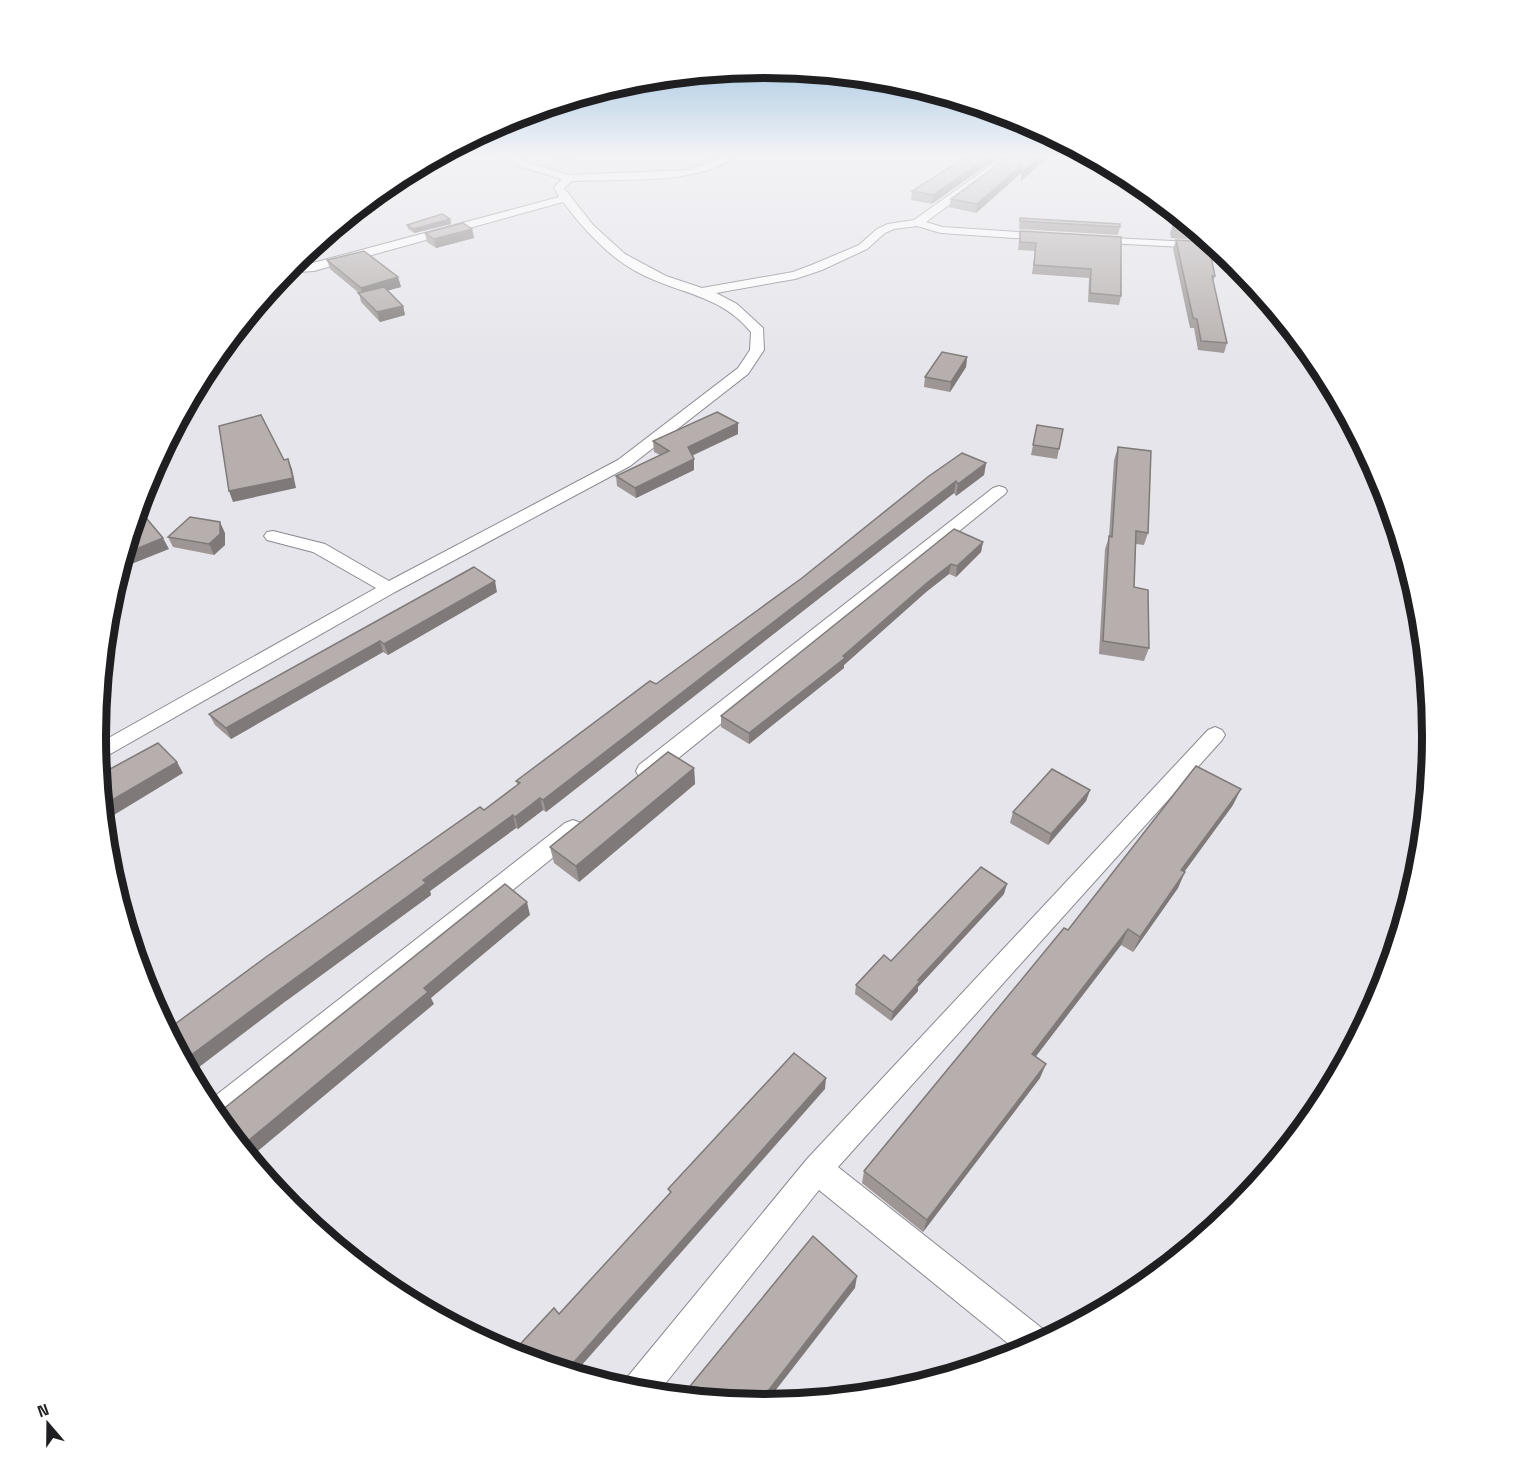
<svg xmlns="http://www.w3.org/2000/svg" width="1528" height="1472" viewBox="0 0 1528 1472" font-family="'Space Grotesk',sans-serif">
<rect width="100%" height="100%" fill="#e5e5eb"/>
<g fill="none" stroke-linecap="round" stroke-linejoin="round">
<!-- street casing -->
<g stroke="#89898f" stroke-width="2">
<g id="street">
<path d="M503 156H515L529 163 569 175 690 170 722 156H734C704 185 613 179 572 181L564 188 593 225 625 254 666 276 702 288 793 272 814 264 859 245 877 229 888 224 914 220 1004 156H1015L926 222 942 227 1046 234 1052 237 1046 240 941 233 917 226 894 229 885 233 867 249 822 270 795 279 716 293 737 304 763 328 764 350 748 374 630 466 395 592 98 761 96 745 376 588 313 552 267 540 264 536 267 532 273 531 325 544 389 581 618 460 738 368 750 350 751 332C720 295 684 295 643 275 610 259 585 231 563 202L314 271 283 273 289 266 309 264 559 197 554 187 562 179 521 167Z"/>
<path d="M1092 237 1212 243 1220 249 1088 242 1086 240Z"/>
<path d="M999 486 1005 488 1007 491 1005 494 655 777 647 779 639 777 636 771 639 765 993 488Z"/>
<path d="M1215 727 1222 730 1225 735 1222 740 838 1167 1048 1333 1049 1338 1020 1353 819 1190 657 1394 622 1388 625 1380 807 1159 1208 730Z"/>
<path d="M573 820 581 823 584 829 581 835 222 1124 206 1103 565 823Z"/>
</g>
</g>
<!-- street -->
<use href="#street" fill="#fff" fill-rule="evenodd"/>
</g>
<!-- wall -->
<g fill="#9d9695">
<path d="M555 156H574L563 160Z"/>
<path d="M968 156 932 204 911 200 912 191Z"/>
<path d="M1050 156 1021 181V173L976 213 949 207 951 199Z"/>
<path d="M1020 218 1120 227 1118 235 1019 229Z"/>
<path d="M450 219 451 224 414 233 408 229 407 225Z"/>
<path d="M1173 224 1193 227 1209 241 1171 238 1170 233Z"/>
<path d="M472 229 474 238 436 248 427 242 425 233Z"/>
<path d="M1020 231 1121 237V296L1119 305 1088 302 1089 278 1032 274 1035 251 1018 250Z"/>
<path d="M1176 240 1210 242 1236 263 1212 261 1215 276 1213 282 1227 343 1224 353 1198 350 1194 328H1190L1173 249Z"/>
<path d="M327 260 398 277 401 287 388 290 403 306 405 315 380 322 361 302 359 293 330 269Z"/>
<path d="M1293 332 1320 365 1322 369 1306 367Z"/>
<path d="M967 357 966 367 950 392 924 387 925 377Z"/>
<path d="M738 423V434L692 456 694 459V470L636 498 617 486 616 476 660 455 654 452 653 441Z"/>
<path d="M1037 425 1063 429 1057 459 1031 455Z"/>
<path d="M1118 447 1148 533 1144 545 1136 544 1134 587 1149 648 1144 661 1099 654 1105 549 1109 537 1114 460Z"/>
<path d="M986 463 984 475 956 496 954 493 546 812 543 810 518 829 516 828 430 891 431 895 286 1001 484 810 518 785 516 781 656 684 802 578 929 476Z"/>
<path d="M225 533V545L214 555 173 547 168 537Z"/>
<path d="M983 542 981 552 956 577 949 574 926 592 844 665V668L749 744 721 727V716Z"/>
<path d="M497 592 388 655 383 652 231 739 215 725 209 714Z"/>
<path d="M694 768 695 784 579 882 554 863 550 847Z"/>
<path d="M1090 790 1086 801 1048 845 1010 823 1013 812Z"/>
<path d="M1233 805 1184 872 1178 888 1133 952 1121 945 1036 1056 1040 1078 923 1232 862 1183 864 1171 1068 930Z"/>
<path d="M1004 894 918 987V991L891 1021 855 994 856 985 891 961Z"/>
</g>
<!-- shaded-wall -->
<g fill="#7f7a79">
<path d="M562 156H574L563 160Z"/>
<path d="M990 156H1000L932 204 933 195Z"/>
<path d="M1042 156H1050L1021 181 1022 172Z"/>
<path d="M1022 165 1021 173 976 213 977 204Z"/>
<path d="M450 219 451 224 414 233 413 229Z"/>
<path d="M472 229 474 238 436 248 434 239Z"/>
<path d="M398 277 401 287 364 297 361 288Z"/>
<path d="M403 306 405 315 380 322 377 312Z"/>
<path d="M967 357 966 367 950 392 951 382Z"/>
<path d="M738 423V434L688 457V447Z"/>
<path d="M288 459 292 469 296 488 233 502 229 491Z"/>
<path d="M694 459V470L636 498 635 488Z"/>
<path d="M986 463 984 475 956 496 958 484Z"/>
<path d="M956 481 954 493 546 812 543 800Z"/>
<path d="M220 522 225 533V545L214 555 209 544Z"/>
<path d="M163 538 169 549 124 567 121 562 124 554Z"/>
<path d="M983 542 981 552 956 577 957 566Z"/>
<path d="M951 564 949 574 926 592 844 665V668L749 744V733L843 656 928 582Z"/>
<path d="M495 581 497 592 388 655 384 644Z"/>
<path d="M380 641 383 652 231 739 226 728Z"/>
<path d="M177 762 183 773 104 821 102 806Z"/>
<path d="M694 768 695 784 579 882 576 866Z"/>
<path d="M1241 789 1233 805 1174 886 1181 870Z"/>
<path d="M1090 790 1086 801 1048 845 1051 834Z"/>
<path d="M540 798 543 810 518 829 515 817Z"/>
<path d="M513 815 516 828 430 891 431 895 286 1001 190 1074 183 1061 423 880Z"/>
<path d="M1185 872 1178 888 1133 952 1140 937Z"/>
<path d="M1007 884 1004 894 918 987V991L891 1021 893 1012 918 980Z"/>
<path d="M527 902 530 915 431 998 434 1004 252 1156 243 1145 424 988Z"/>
<path d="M1128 929 1121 945 1027 1068 1032 1054Z"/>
<path d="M1046 1064 1040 1078 923 1232 927 1220Z"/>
<path d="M826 1078 825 1089 574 1374 566 1371Z"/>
<path d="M857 1276 855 1288 765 1404H758Z"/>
</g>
<!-- building -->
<g fill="#b6afad" stroke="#7f7a79" stroke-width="1.5">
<path d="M968 156H990L933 195 912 191Z"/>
<path d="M1009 156H1042L1022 172V165L977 204 951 199Z"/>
<path d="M442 214 450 219 413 229 407 225Z"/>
<path d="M1020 218 1120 224V227L1020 221Z"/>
<path d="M463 223 472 229 434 239 425 233Z"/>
<path d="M1173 224 1193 227 1197 231 1174 230Z"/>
<path d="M1020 231 1121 237V296L1090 293 1091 269 1034 265 1036 243 1020 242Z"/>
<path d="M1176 240 1210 242 1224 253 1210 252 1215 276H1212L1227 343 1201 341 1197 319 1193 318Z"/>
<path d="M364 251 398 277 361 288 327 260Z"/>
<path d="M384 287 403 306 377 312 358 293Z"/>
<path d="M1305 347 1315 358H1309Z"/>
<path d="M942 352 967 357 951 382 925 377Z"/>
<path d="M717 412 738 423 688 447 694 459 635 488 616 476 669 451 653 441Z"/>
<path d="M261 415 284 460 288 459 293 478 229 491 219 426Z"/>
<path d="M1037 425 1063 429 1059 449 1033 445Z"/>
<path d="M1118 447 1151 451 1148 533 1136 531 1134 587 1148 590 1149 648 1103 641 1109 536 1112 537Z"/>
<path d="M962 453 986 463 958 484 956 481 543 800 540 798 515 817 513 815 423 880 426 883 279 990 183 1061 167 1030 266 957 480 807 484 810 520 783 516 781 650 681 656 684 802 578 929 476Z"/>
<path d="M190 517 220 522V534L209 544 168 537Z"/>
<path d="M147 519 163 538 124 554 133 524Z"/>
<path d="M954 529 983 542 957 566 951 564 928 582 843 656 845 658 749 733 721 716Z"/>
<path d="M474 567 495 581 384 644 380 641 226 728 209 714Z"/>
<path d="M158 743 177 762 102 806 99 775Z"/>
<path d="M668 752 694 768 576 866 550 847Z"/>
<path d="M1196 766 1241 789 1181 870 1185 872 1140 937 1128 929 1032 1054 1046 1064 927 1220 864 1171 1064 928 1068 930Z"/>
<path d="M1052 769 1090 790 1051 834 1013 812Z"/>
<path d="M981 867 1007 884 918 980 920 981 893 1012 856 985 884 955 891 961Z"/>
<path d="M505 884 527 902 424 988 428 992 243 1145 217 1114Z"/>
<path d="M794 1053 826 1078 566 1371 511 1354 554 1308 559 1314 671 1192 668 1189Z"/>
<path d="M813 1236 857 1276 758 1404 682 1396Z"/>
</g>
<!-- sky -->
<linearGradient id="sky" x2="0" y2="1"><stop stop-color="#83b3d9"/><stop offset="0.43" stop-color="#f3f3f6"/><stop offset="1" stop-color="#f3f3f6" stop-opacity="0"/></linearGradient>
<rect width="1528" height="362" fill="url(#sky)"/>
<!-- crop -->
<path d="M0 0H1528V1472H0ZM106 736a658 658 0 1 1 1316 0a658 658 0 1 1-1316 0Z" fill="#fff" fill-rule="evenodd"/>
<path fill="none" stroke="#1f1f21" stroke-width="8" d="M106 736a658 658 0 1 1 1316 0a658 658 0 1 1-1316 0Z"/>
<!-- north arrow -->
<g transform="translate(48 1424) rotate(340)" stroke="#ffffff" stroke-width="4.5" paint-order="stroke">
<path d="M0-4.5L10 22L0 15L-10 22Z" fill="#1f1f21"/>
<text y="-9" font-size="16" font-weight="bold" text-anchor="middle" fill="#1f1f21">N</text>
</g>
</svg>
